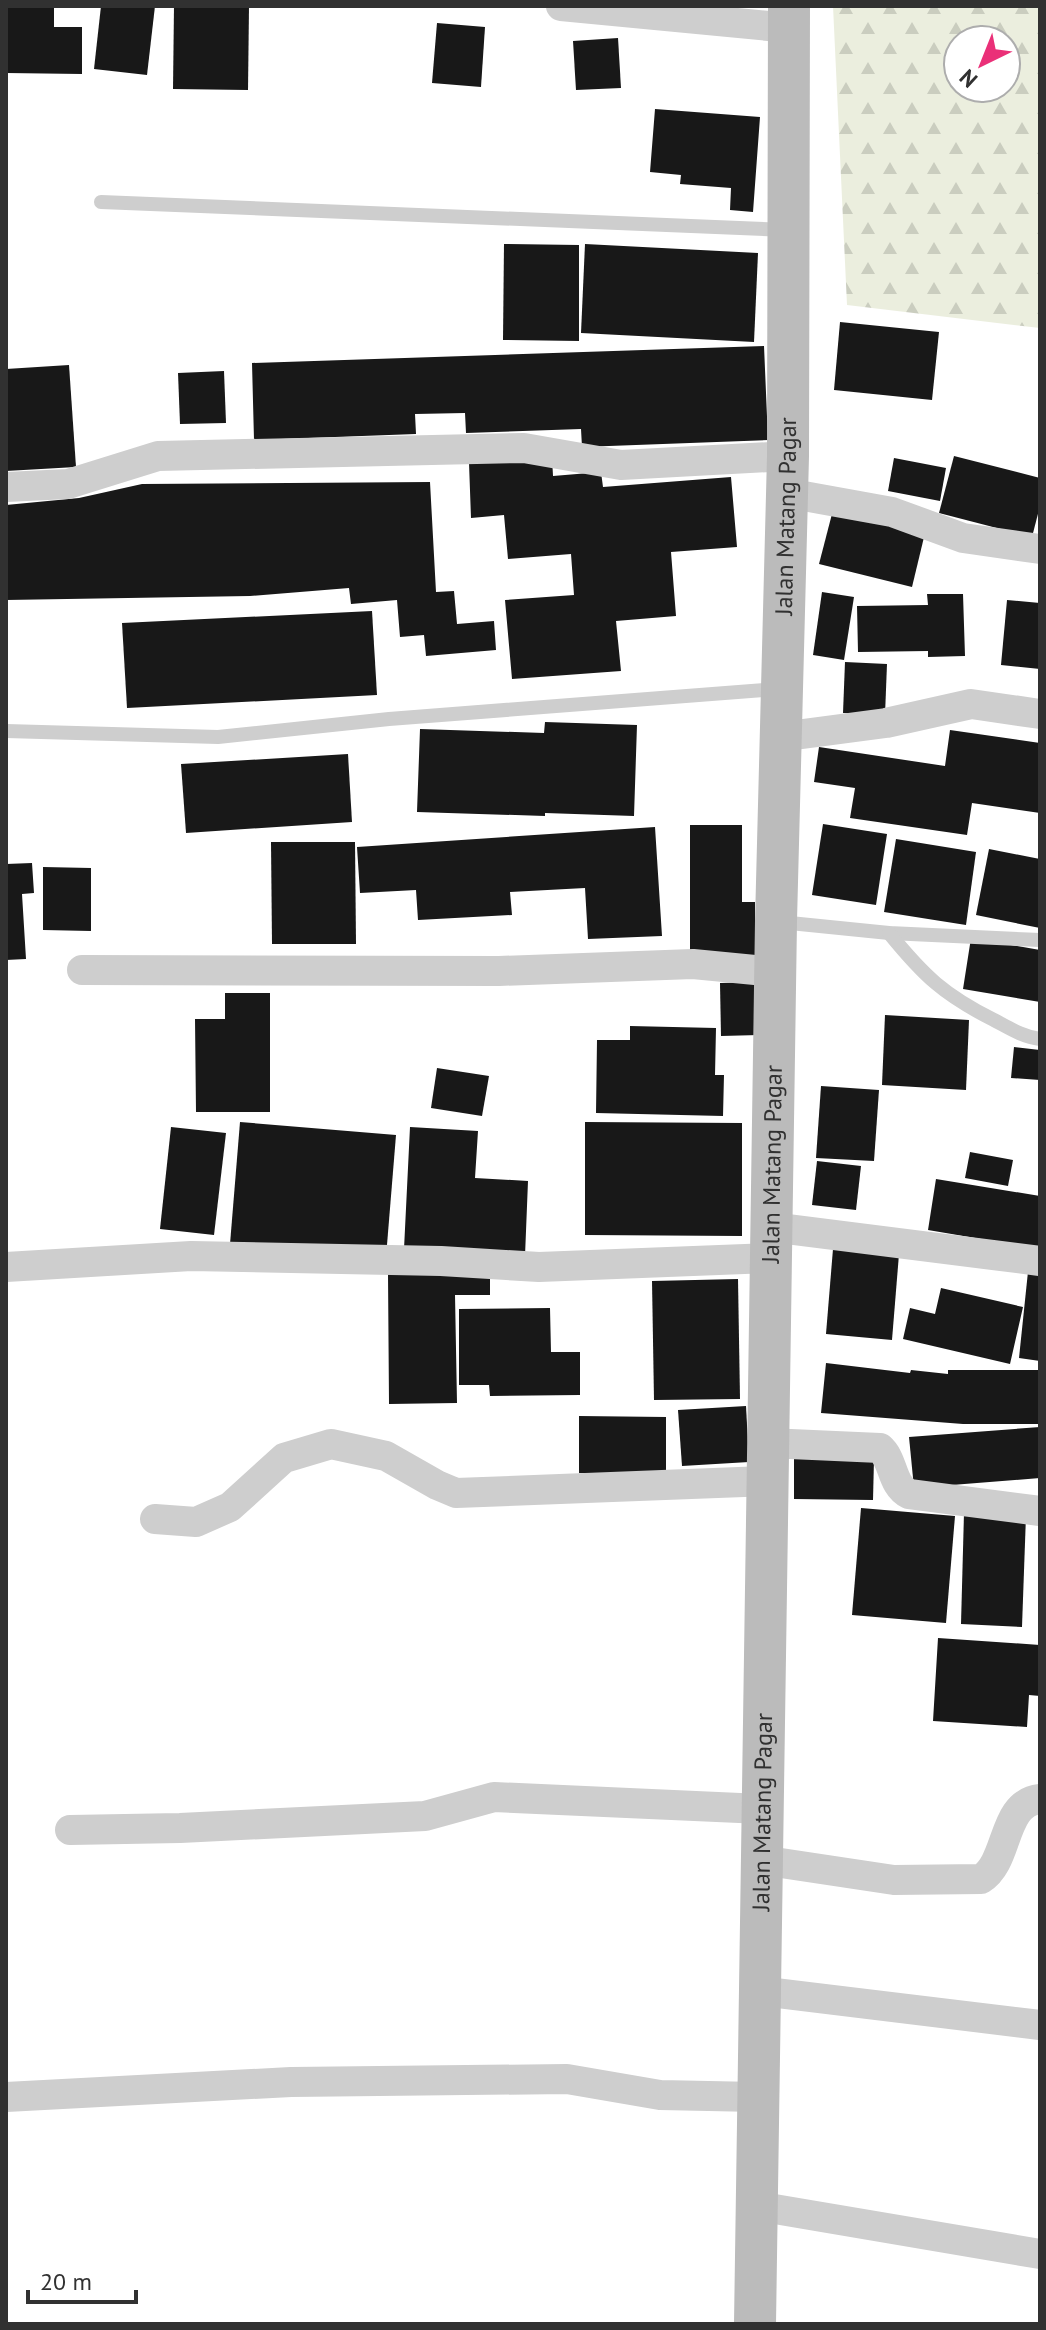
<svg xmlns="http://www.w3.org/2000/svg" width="1046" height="2330" viewBox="0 0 1046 2330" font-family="'PT Sans',sans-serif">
<defs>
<pattern id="forest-firs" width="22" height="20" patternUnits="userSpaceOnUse" patternTransform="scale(2)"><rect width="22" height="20" fill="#ebeede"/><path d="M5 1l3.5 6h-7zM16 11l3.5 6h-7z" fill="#cacdbf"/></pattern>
</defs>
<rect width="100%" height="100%" fill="#fff"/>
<!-- forest -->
<path fill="url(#forest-firs)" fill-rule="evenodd" d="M833 6H1040V328L847 305ZM958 40H1006V88H958Z"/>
<!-- building -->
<g fill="#181818">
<path d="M6 6H54V27H82V74L6 73Z"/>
<path d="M101 6H155L147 75 94 69Z"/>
<path d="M174 6H249L248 90 173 89Z"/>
<path d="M437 23 485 27 481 87 432 83Z"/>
<path d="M618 38 621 88 576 90 573 41Z"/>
<path d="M655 109 760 117 753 212 730 210 731 188 680 184 681 175 650 172Z"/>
<path d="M504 244 579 245V341L503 340Z"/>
<path d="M585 244 758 253 754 342 581 333Z"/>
<path d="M840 322 939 332 932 400 834 390Z"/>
<path d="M764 346 768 440 582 447 581 429 466 433 465 413 415 414 416 434 254 440 252 363Z"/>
<path d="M69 365 76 467 6 471V369Z"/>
<path d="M224 371 226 423 180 424 178 373Z"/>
<path d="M954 456 1040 478V506L1032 537 939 513Z"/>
<path d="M552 457 553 476 601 472 603 487 731 477 737 547 671 552 676 616 616 621 621 671 512 679 505 600 574 595 571 554 508 559 504 515 471 518 469 463Z"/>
<path d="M894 458 946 468 940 501 888 491Z"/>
<path d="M430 482 436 592 454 591 457 624 494 621 496 650 426 656 424 635 400 637 397 600 351 604 349 588 250 596 6 600V505L79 498 142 484Z"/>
<path d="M833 510 925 533 912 587 819 564Z"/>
<path d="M822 592 854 597 844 660 813 655Z"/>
<path d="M927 594H963L965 656 928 657V651L858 652 857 606 928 605Z"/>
<path d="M1007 600 1040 603V669L1001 665Z"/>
<path d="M372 611 377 695 127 708 122 623Z"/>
<path d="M845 662 887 664 885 715 843 713Z"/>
<path d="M545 722 637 725 634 816 545 813V816L417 812 420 729 544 733Z"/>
<path d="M950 730 1040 743V813L972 803 967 835 850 818 855 788 814 782 819 747 945 766Z"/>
<path d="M348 754 352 822 186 833 181 764Z"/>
<path d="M823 824 887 834 876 905 812 895Z"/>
<path d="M690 825H742V902H755V956H690Z"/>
<path d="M655 827 662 936 588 939 585 888 510 892 512 915 418 920 416 890 360 893 357 847Z"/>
<path d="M896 839 976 852 966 925 884 912Z"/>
<path d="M271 842H355L356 944H272Z"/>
<path d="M989 849 1040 859V928L976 915Z"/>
<path d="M32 863 34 893 22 894 26 959 6 960V864Z"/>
<path d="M43 867 91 868V931L43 930Z"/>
<path d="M971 938 1040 950V1002L963 989Z"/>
<path d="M759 982V1035L721 1036 720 983Z"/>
<path d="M225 993H270V1112H196L195 1019H225Z"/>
<path d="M885 1015 969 1020 966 1090 882 1085Z"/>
<path d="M630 1026 716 1028 715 1075H724L723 1116 596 1113 597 1040H630Z"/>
<path d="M1014 1047 1040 1050V1080L1011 1078Z"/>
<path d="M437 1068 489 1076 482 1116 431 1108Z"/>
<path d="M821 1086 879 1090 874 1161 816 1158Z"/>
<path d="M240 1122 396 1135 386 1257 230 1244Z"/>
<path d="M585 1122 742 1123V1236L585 1235Z"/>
<path d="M171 1127 226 1133 214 1235 160 1229Z"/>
<path d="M410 1127 478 1131 475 1178 528 1181 525 1256 404 1249Z"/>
<path d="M970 1152 1013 1160 1008 1186 965 1178Z"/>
<path d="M817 1161 861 1166 856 1210 812 1205Z"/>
<path d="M936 1179 1040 1196V1249L928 1230Z"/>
<path d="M833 1249 899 1254 892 1340 826 1334Z"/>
<path d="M1029 1262 1040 1263V1361L1019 1358Z"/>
<path d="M490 1273V1295H455L457 1403 389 1404 388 1274Z"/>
<path d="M738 1279 740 1399 654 1400 652 1281Z"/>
<path d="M941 1288 1023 1307 1010 1364 903 1339 910 1308 935 1314Z"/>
<path d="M550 1308 551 1352H580V1395L490 1396 489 1385H459V1309Z"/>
<path d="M826 1363 910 1373 911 1370 948 1374V1370H1040V1424H963L821 1413Z"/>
<path d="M746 1406 749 1462 682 1466 678 1410Z"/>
<path d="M579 1416 666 1417V1474L579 1473Z"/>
<path d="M1040 1427V1478L914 1488 909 1437Z"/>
<path d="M794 1457 874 1459 873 1500 794 1499Z"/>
<path d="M861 1508 955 1516 946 1623 852 1615Z"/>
<path d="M964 1513 1026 1515 1022 1627 961 1624Z"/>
<path d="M938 1638 1040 1645V1696L1029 1695 1027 1727 933 1721Z"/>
</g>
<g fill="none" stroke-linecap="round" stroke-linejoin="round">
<!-- lane -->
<g stroke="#cecece" stroke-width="14">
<path d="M101 202 787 230"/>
<path d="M6 731 218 737 389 719 777 689"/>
<path d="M780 922 889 933 1040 940"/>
<path d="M889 933C924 976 944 995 994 1020 1009 1028 1023 1037 1040 1039"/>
</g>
<!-- street -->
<g stroke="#cecece" stroke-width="30">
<path d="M561 6 790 28"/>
<path d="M6 487 68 484 158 456 524 448 621 465 788 456"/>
<path d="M787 493 892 512 963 538 1040 549"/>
<path d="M780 737 886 723 971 704 1040 714"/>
<path d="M82 970 499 971 693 964 775 972"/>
<path d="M771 1227 1040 1261"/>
<path d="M6 1267 191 1256 441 1261 539 1267 770 1258"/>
<path d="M768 1443 880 1448C894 1460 891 1485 909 1494L1040 1511"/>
<path d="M155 1519 196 1522 230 1507 284 1458 331 1444 386 1456 437 1485 456 1493 767 1481"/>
<path d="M70 1830 180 1828 425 1816 494 1797 762 1809"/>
<path d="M761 1860 894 1880 981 1879C1010 1861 1001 1803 1040 1799"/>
<path d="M760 1991 1040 2025"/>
<path d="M6 2097 291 2082 567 2079 660 2095 757 2097"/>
<path d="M757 2206 1040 2254"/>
</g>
<!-- secondary -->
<path stroke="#bbb" stroke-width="42" id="s1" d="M755 2324 776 921 788 456 789 6"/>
</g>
<g text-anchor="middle" stroke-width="8" stroke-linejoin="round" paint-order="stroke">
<!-- street labels -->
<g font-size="24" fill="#313131" stroke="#fff">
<text dy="8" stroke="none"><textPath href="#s1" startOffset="1808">Jalan Matang Pagar</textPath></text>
<text dy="8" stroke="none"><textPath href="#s1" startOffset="1160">Jalan Matang Pagar</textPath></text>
<text dy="8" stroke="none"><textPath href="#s1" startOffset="512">Jalan Matang Pagar</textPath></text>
</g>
</g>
<!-- border -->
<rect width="1046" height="2330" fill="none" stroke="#313131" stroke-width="16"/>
<!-- north arrow -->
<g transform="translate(982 64) rotate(223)"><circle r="38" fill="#ffffff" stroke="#adadad" stroke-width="2"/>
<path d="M0-6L14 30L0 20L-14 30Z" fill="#ea3078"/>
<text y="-12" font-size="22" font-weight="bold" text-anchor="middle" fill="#313131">N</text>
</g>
<!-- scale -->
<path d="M28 2290v12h108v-12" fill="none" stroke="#313131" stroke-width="4"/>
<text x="40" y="2290" font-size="24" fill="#313131" stroke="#ffffff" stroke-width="6" paint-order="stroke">20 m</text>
</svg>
